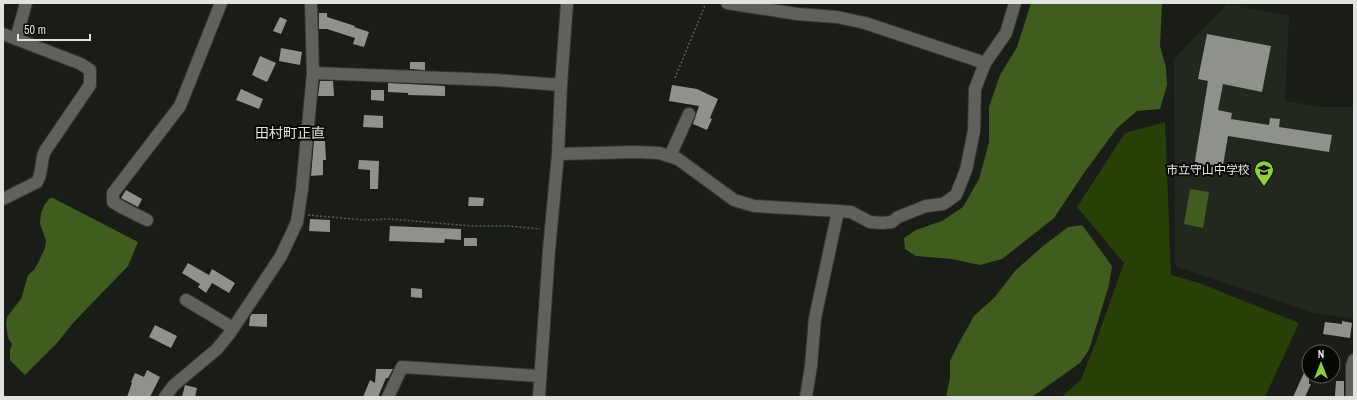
<svg xmlns="http://www.w3.org/2000/svg" width="1357" height="400" viewBox="0 0 1357 400" font-family="'Archivo Narrow','Noto Sans JP',sans-serif">
<rect width="100%" height="100%" fill="#1a1d17"/>
<!-- built -->
<path fill="#23281e" d="M1227 4 1289 16 1285 101 1322 107H1354V319L1311 312 1175 266 1174 59Z"/>
<!-- green -->
<path fill="#284007" d="M1165 122 1171 275 1202 284 1299 323 1265 397H1061L1081 380 1098 336 1124 263 1077 207 1125 133Z"/>
<!-- water -->
<g fill="#405d1f">
<path d="M1031 3H1162L1160 46 1166 68 1167 85 1160 109 1137 111 1117 128 1084 173 1054 218 1002 259 980 265 952 259 916 256 905 249 904 238 916 230 942 221 963 207 979 179 989 142V107L1000 75 1017 47Z"/>
<path d="M1190 189 1209 192 1203 228 1184 224Z"/>
<path d="M50 198H53L138 242 128 266 73 323 57 343 25 375 10 360V350L12 344 8 338 6 325 7 317 21 299 28 275 34 270 39 261 45 248 46 240 40 224 41 213 45 204Z"/>
<path d="M1082 225 1112 266 1109 285 1089 350 1080 363 1032 397H946L950 378V361L960 341 974 316 995 297 1015 271 1043 246 1068 227Z"/>
</g>
<!-- building -->
<g fill="#8f928c">
<path d="M319 13H327V17L355 26 354 27 369 32 364 47 353 44 355 38 327 29H319Z"/>
<path d="M280 17 287 20 281 34 273 31Z"/>
<path d="M1207 34 1271 46 1262 92 1223 84 1218 110 1232 113 1231 119 1269 125 1270 118 1280 119 1279 127 1332 135 1329 152 1228 136 1222 171 1194 167 1208 81 1198 79Z"/>
<path d="M281 48 302 52 300 65 279 61Z"/>
<path d="M260 56 276 63 267 82 252 75Z"/>
<path d="M410 62H425V70L410 69Z"/>
<path d="M320 81H333L334 96H318Z"/>
<path d="M388 83 445 86V96L408 95V93L388 92Z"/>
<path d="M672 85 697 89 718 99 710 118 712 119 707 130 693 124 699 106 669 101Z"/>
<path d="M241 89 263 99 259 109 236 100Z"/>
<path d="M371 90H384V101L371 100Z"/>
<path d="M364 115 383 116V128L363 127Z"/>
<path d="M314 141H325L326 160H323V175L311 176Z"/>
<path d="M359 160 379 161 378 189H370V170L358 169Z"/>
<path d="M126 190 142 199 138 207 121 198Z"/>
<path d="M469 197 484 198 483 206H468Z"/>
<path d="M310 219 330 220V232L309 231Z"/>
<path d="M390 226 461 229V240L445 239 444 243 389 241Z"/>
<rect x="464" y="238" width="13" height="8"/>
<path d="M188 263 209 275 212 269 235 283 229 293 212 283 206 293 198 287 200 284 182 273Z"/>
<path d="M411 288 422 289V298L411 297Z"/>
<path d="M252 314H267V327L249 326 250 317Z"/>
<path d="M1342 321 1352 323 1350 338 1323 334 1325 322 1342 324Z"/>
<path d="M155 325 177 336 171 348 149 337Z"/>
<path d="M1309 362V384H1311L1305 397H1293Z"/>
<path d="M376 369H393L388 378H386L378 397H363L370 380 375 383Z"/>
<path d="M147 370 160 377 150 397H127L132 383 131 382 135 373 144 377Z"/>
<path d="M1336 381H1344V397L1335 396Z"/>
<path d="M185 385 197 388 195 397H182Z"/>
</g>
<g fill="none" stroke-linecap="round" stroke-linejoin="round">
<!-- minor casing -->
<g stroke="#353734" stroke-width="14">
<g id="minor">
<path d="M727 3 797 14 837 17 865 23 985 63"/>
<path d="M3 34 81 64 90 70V85L45 151C40 162 43 172 37 182L3 199"/>
<path d="M16 39 26 3"/>
<path d="M313 73 496 80 561 85"/>
<path d="M558 154 635 152 659 153 678 159 734 200 754 206 838 211 851 212 870 222 883 223 892 222 898 217 926 206 943 204 956 195 966 170 974 131 975 89 985 63 1006 33 1015 3"/>
<path d="M670 156 689 114"/>
<path d="M147 220 123 208 113 202V193L180 106 221 3"/>
<path d="M186 300 233 328"/>
<path d="M165 397 173 386 217 349 230 333 281 256 297 222 302 189 313 73 311 3"/>
<path d="M388 397 402 367 540 376"/>
<path d="M539 397 549 250 558 154 561 85 567 3"/>
<path d="M806 397 811 366 815 318 838 211"/>
<path d="M1352 397V366L1354 360"/>
</g>
</g>
<!-- path -->
<g stroke="#5a5d58" stroke-width="1.5" stroke-dasharray="2 2" stroke-linecap="butt">
<path d="M675 78 706 3"/>
<path d="M308 215 364 220 391 219 471 226H509L540 229"/>
</g>
<!-- minor -->
<use href="#minor" stroke="#5e625b" stroke-width="12"/>
</g>
<!-- icons -->
<defs>
<g id="school-pin" transform="scale(1)"><path d="M0 17L-7.5 6A9.5 9.5 0 1 1 7.5 6Z" fill="#8ecd42" stroke="#060705"/><path d="M0-5L7-2L0 1L-7-2ZM-4 1L0 2.5L4 1V4Q0 6-4 4Z" fill="#111"/></g>
</defs>
<g fill-rule="evenodd">
<use href="#school-pin" x="1264" y="170"/>
</g>
<g text-anchor="middle" stroke-width="4" stroke-linejoin="round" paint-order="stroke">
<!-- poi labels -->
<g font-size="12" fill="#e1e3e0" stroke="#060705" text-anchor="end">
<text x="1250" y="174">市立守山中学校</text>
</g>
<!-- quarter labels -->
<g font-size="14" fill="#e0e4dd" stroke="#060705">
<text x="290" y="138">田村町正直</text>
</g>
</g>
<!-- border -->
<rect width="1357" height="400" fill="none" stroke="#e1e3e0" stroke-width="8"/>
<!-- north arrow -->
<g transform="translate(1321 364)"><circle r="19" fill="#060705" stroke="#5e5f5d"/>
<path d="M0-3L7 15L0 10L-7 15Z" fill="#8ecd42"/>
<text y="-6" font-size="11" font-weight="bold" text-anchor="middle" fill="#e1e3e0">N</text>
</g>
<!-- scale -->
<path d="M18 34v6h72v-6" fill="none" stroke="#e1e3e0" stroke-width="2"/>
<text x="24" y="34" font-size="12" fill="#e1e3e0" stroke="#060705" stroke-width="3" paint-order="stroke">50 m</text>
</svg>
